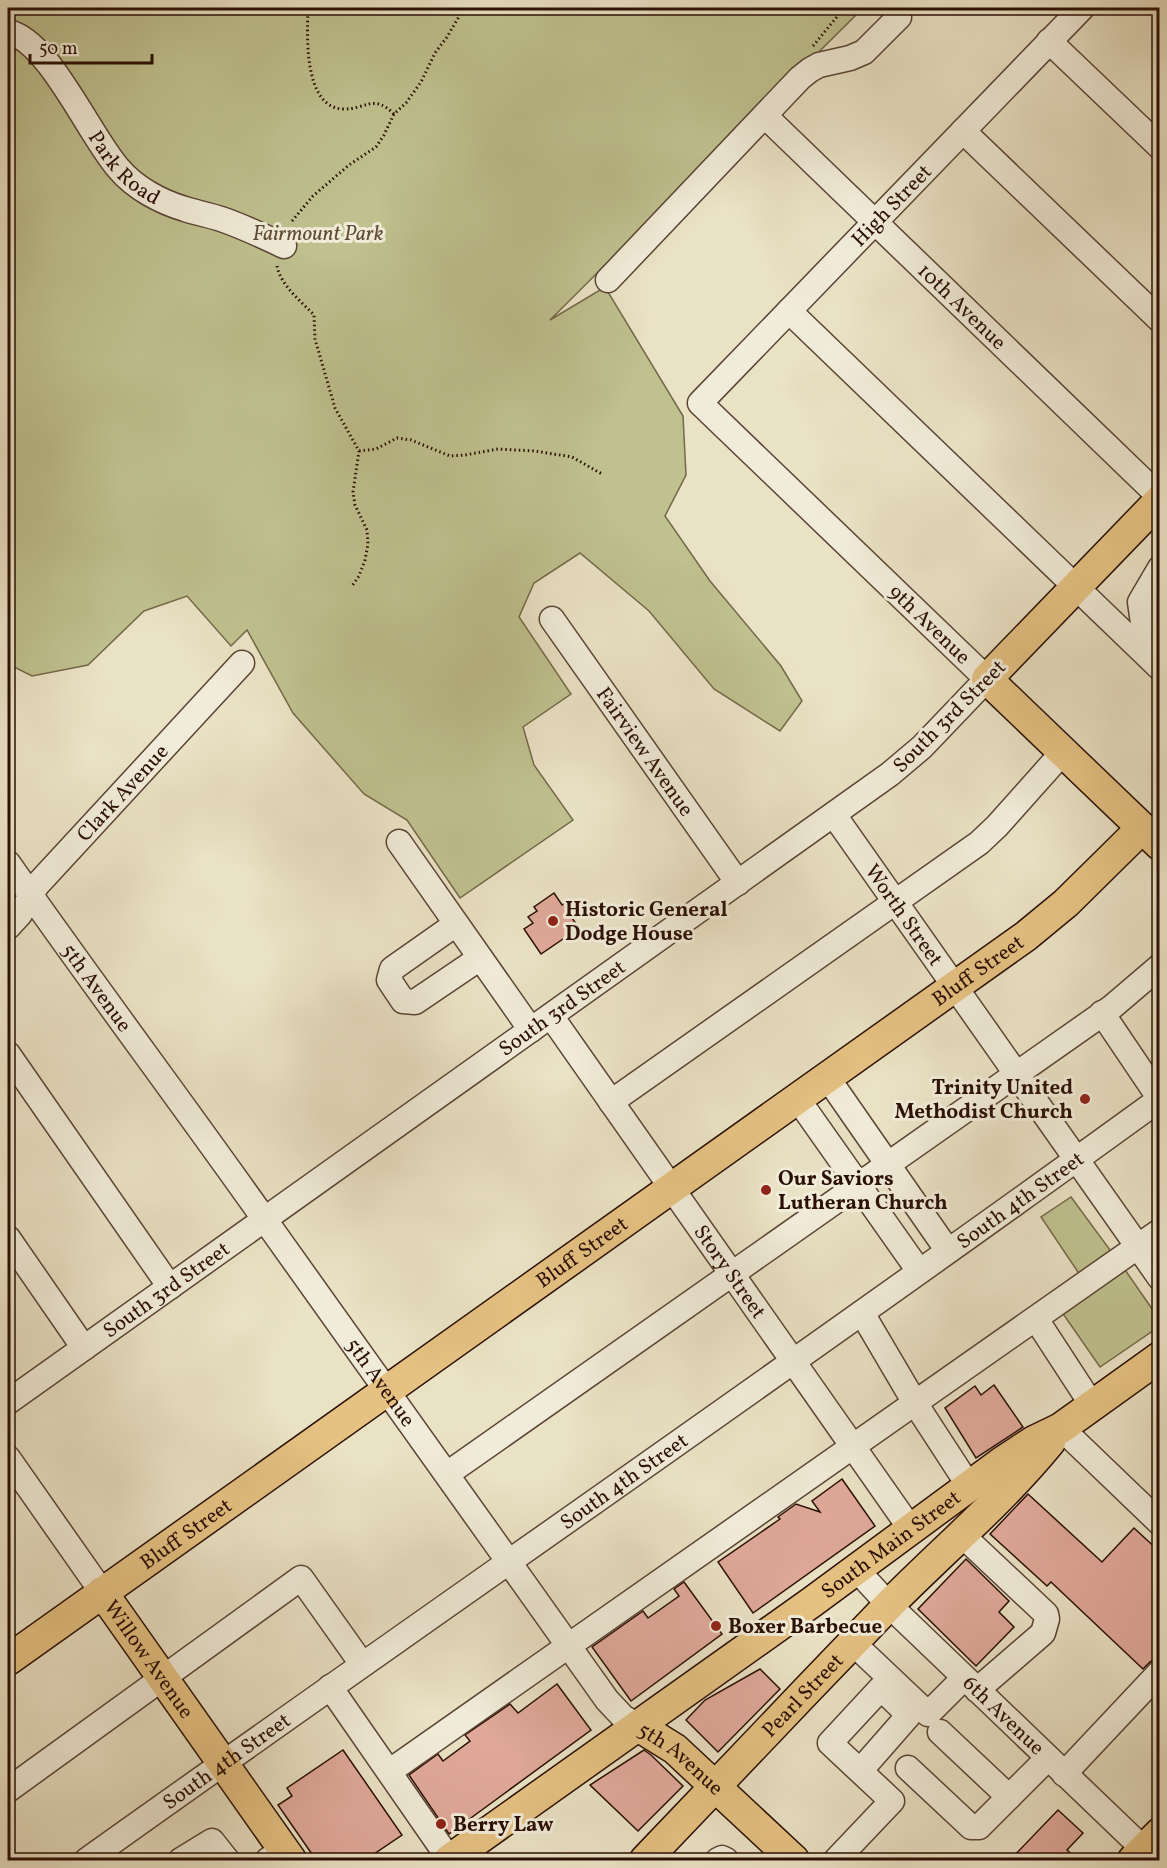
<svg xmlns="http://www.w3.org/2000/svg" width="1167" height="1868" viewBox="0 0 1167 1868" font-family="Vollkorn,serif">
<rect width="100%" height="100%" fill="#eae2c5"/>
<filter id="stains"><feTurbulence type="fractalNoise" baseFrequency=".00333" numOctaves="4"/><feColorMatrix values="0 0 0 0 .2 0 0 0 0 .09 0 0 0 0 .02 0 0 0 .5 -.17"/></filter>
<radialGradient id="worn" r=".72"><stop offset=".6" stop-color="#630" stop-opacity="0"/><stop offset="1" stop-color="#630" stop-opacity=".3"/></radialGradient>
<!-- green -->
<g fill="#bfc18f" stroke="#74684a" stroke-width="1.5">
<path d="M8 8H863L550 320 605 287 683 416 686 475 665 516 710 581 781 666 802 701 780 731 714 689 649 611 580 553 534 583 519 617 571 694 523 727 534 765 573 820 460 898 407 820 364 794 293 713 247 630 231 646 187 596 144 611 88 665 32 676 8 664Z"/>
<path d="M1071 1197 1113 1254 1082 1278 1041 1217Z"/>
<path d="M1121 1264 1157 1316 1154 1330 1100 1367 1059 1308Z"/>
</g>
<!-- building -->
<g fill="#e0a99a" stroke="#2a0f05" stroke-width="1.5">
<path d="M554 893 562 905 567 901 576 915 572 918 579 928 541 954 524 929 533 923 528 917 537 911 534 907Z"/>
<path d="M994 1385 1023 1427 976 1458 945 1408 975 1386 981 1395Z"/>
<path d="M842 1479 875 1526 753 1613 718 1562 780 1519 778 1517 796 1504 820 1512 812 1501Z"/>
<path d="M1028 1494 1102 1562 1134 1528 1160 1552V1658L1150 1662 1143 1669 1051 1582 1047 1586 990 1534Z"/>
<path d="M966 1559 1009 1601 999 1612 1014 1627 976 1666 918 1609Z"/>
<path d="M684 1582 722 1634 631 1701 592 1647 643 1611 648 1618 679 1596 674 1589Z"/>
<path d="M760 1669 780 1689 718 1752 686 1720 705 1700Z"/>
<path d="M557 1684 591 1730 449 1834 409 1775 438 1754 443 1761 470 1741 465 1735 510 1704 518 1713Z"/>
<path d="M343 1750 402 1835 365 1860H316L278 1805 292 1796 287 1788Z"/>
<path d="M644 1750 651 1755 683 1786 638 1831 590 1785Z"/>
<path d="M1058 1810 1083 1833 1067 1850 1078 1860H1010Z"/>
</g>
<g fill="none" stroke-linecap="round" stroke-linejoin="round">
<!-- minor casing -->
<g stroke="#5a4435" stroke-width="27">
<g id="minor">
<path id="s1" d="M8 32C49 40 90 137 119 169 135 188 161 202 185 209 197 213 209 215 221 219 242 226 263 236 284 246"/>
<path d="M1049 41 1160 147"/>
<path id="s2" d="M765 116 1160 497"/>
<path d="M963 131 1160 320"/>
<path d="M608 280 800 78 810 70 819 65 850 58 864 52 899 17"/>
<path d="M789 311 1160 668"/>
<path d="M1160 568 1140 602 1143 623 1160 641"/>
<path id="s3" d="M552 619 738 883"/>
<path id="s4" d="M834 815 1160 1278"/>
<path d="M399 842 531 1030"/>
<path id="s5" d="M8 863C92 983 180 1100 265 1220 380 1380 493 1540 607 1700L623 1717 638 1726"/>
<path d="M456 924 392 969 389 980 403 1001 415 1002 480 958"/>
<path id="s6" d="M8 927 20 914 37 885 242 663"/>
<path id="s7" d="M551 1016 910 1528"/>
<path d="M8 1054 170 1287"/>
<path d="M827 1077 948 1251"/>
<path d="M797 1098 919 1271"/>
<path d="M611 1102 979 843 997 826 1063 752"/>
<path d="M8 1238 84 1348"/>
<path d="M862 1313 915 1403 969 1486"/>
<path d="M1036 1319 1092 1405"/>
<path id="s8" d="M8 1402 890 774 922 747 987 679 700 403 1082 8"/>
<path d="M1061 1428 1160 1523"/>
<path d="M8 1458 102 1592"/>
<path d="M447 1474 1112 1007 1160 966"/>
<path d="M962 1535 1046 1614 1047 1619 1043 1633 977 1690"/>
<path id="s9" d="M856 1569 889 1605 1155 1860"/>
<path d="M853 1643 928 1714 964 1678"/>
<path d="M330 1687 450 1860"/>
<path d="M940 1732 1009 1797"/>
<path d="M908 1768 971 1827H979L1048 1758"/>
<path d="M390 1771 1160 1231"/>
<path d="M1064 1774 1160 1672"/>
<path d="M8 1790 301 1578 362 1664"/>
<path id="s10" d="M87 1860C443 1606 805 1357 1160 1099L1102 1013"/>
<path d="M181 1860 212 1841 227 1860"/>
<path d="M268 1860 283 1849"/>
<path d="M718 1860 722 1858 726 1860"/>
<path d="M836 1860 892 1801 830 1743 881 1688 909 1715 860 1771"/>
</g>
</g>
<!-- major casing -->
<g stroke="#2a0f05" stroke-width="33">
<g id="major">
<path d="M1160 500 987 679 1160 845"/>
<path id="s11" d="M102 1592 291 1860"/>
<path id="s12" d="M8 1660 1026 936 1066 903 1142 828"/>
<path id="s13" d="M638 1726 675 1749 794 1860"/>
<path id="s14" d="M449 1860 812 1602 1002 1462 1034 1441 1061 1428 1160 1357"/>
<path id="s15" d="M645 1860C725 1776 806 1691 887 1607 941 1552 1001 1502 1050 1442"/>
<path d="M1133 1860 1160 1833"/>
</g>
</g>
<!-- path -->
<g stroke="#2a0f05" stroke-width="3" stroke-dasharray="1.5 3" stroke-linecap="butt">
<path d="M306 8 308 11C307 37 304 106 342 109 366 110 373 93 394 114"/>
<path d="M308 11 324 8"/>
<path d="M813 46 836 18 841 8"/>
<path d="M292 221 313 196 349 165 376 147 384 135 394 114 406 103 421 82 435 53 447 37 464 8"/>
<path d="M277 266C281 286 301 301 314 315L315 339 335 408 359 451 353 492 355 505 367 530 368 544 365 560 359 576 352 586"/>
<path d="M359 451 376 449 397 438 411 440 450 456 465 455 498 449 535 451 572 457 602 474"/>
</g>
<!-- minor -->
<use href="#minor" stroke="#f1ecd9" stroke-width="24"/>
<!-- major -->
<use href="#major" stroke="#e5c182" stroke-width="30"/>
</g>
<!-- markers -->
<g fill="#8f2418" stroke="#f1ecd9" stroke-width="2">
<circle cx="553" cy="921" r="6"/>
<circle cx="1085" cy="1099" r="6"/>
<circle cx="766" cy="1190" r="6"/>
<circle cx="716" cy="1626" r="6"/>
<circle cx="441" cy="1824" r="6"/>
</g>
<g text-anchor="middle" stroke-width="6" stroke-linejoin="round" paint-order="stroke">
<!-- street labels -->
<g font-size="21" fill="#2a0f05" stroke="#f1ecd9">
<text dy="7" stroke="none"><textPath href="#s1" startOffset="182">Park Road</textPath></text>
<text dy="7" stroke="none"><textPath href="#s8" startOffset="1892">High Street</textPath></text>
<text dy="7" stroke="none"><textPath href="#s2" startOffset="274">10th Avenue</textPath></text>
<text transform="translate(930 624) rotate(44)" y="7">9th Avenue</text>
<text transform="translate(949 716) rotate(-45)" y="7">South 3rd Street</text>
<text dy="7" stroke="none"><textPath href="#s3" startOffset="162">Fairview Avenue</textPath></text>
<text dy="7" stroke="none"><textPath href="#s6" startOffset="177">Clark Avenue</textPath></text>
<text dy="7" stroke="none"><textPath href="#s4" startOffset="122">Worth Street</textPath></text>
<text dy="7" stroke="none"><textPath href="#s12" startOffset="1190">Bluff Street</textPath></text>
<text dy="7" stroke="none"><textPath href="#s5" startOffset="153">5th Avenue</textPath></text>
<text dy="7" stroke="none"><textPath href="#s8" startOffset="680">South 3rd Street</textPath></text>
<text dy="7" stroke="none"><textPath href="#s10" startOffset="1143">South 4th Street</textPath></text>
<text dy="7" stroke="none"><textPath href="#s12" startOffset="704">Bluff Street</textPath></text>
<text dy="7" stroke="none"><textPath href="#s7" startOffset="312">Story Street</textPath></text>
<text dy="7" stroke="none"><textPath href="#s8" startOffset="194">South 3rd Street</textPath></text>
<text dy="7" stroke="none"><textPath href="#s5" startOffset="639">5th Avenue</textPath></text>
<text dy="7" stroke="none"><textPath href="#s10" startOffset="657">South 4th Street</textPath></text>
<text dy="7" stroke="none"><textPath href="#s12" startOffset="218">Bluff Street</textPath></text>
<text dy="7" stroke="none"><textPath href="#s14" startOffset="543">South Main Street</textPath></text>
<text dy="7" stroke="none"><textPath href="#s11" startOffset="82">Willow Avenue</textPath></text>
<text dy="7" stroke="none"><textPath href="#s15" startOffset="228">Pearl Street</textPath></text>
<text dy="7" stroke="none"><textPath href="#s9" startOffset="208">6th Avenue</textPath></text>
<text dy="7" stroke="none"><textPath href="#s13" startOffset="54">5th Avenue</textPath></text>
<text dy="7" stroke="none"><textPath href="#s10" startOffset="171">South 4th Street</textPath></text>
</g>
<!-- park labels -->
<g font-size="21" font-style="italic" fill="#5e4d35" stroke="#f1ecd9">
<text x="318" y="240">Fairmount Park</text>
</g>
<!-- poi labels -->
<g font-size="21" font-weight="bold" fill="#2a0f05" stroke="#f1ecd9" text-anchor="start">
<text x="565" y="916">Historic General<tspan x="565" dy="24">Dodge House</tspan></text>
<text x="1073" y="1094" text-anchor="end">Trinity United<tspan x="1073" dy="24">Methodist Church</tspan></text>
<text x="778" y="1185">Our Saviors<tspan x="778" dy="24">Lutheran Church</tspan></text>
<text x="728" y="1633">Boxer Barbecue</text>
<text x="453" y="1831">Berry Law</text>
</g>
</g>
<!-- margin -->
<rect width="1167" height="1868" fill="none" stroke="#eae2c5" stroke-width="30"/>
<rect x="9" y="9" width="1149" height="1850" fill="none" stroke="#2a0f05" stroke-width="3"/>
<rect x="15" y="15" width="1137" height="1838" fill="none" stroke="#2a0f05" stroke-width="1.5"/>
<!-- scale -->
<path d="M30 54v9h122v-9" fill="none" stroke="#2a0f05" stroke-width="3"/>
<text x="39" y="54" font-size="18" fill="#2a0f05" stroke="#f1ecd9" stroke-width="4.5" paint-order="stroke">50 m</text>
<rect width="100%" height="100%" filter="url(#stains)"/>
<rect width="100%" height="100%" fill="url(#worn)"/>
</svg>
